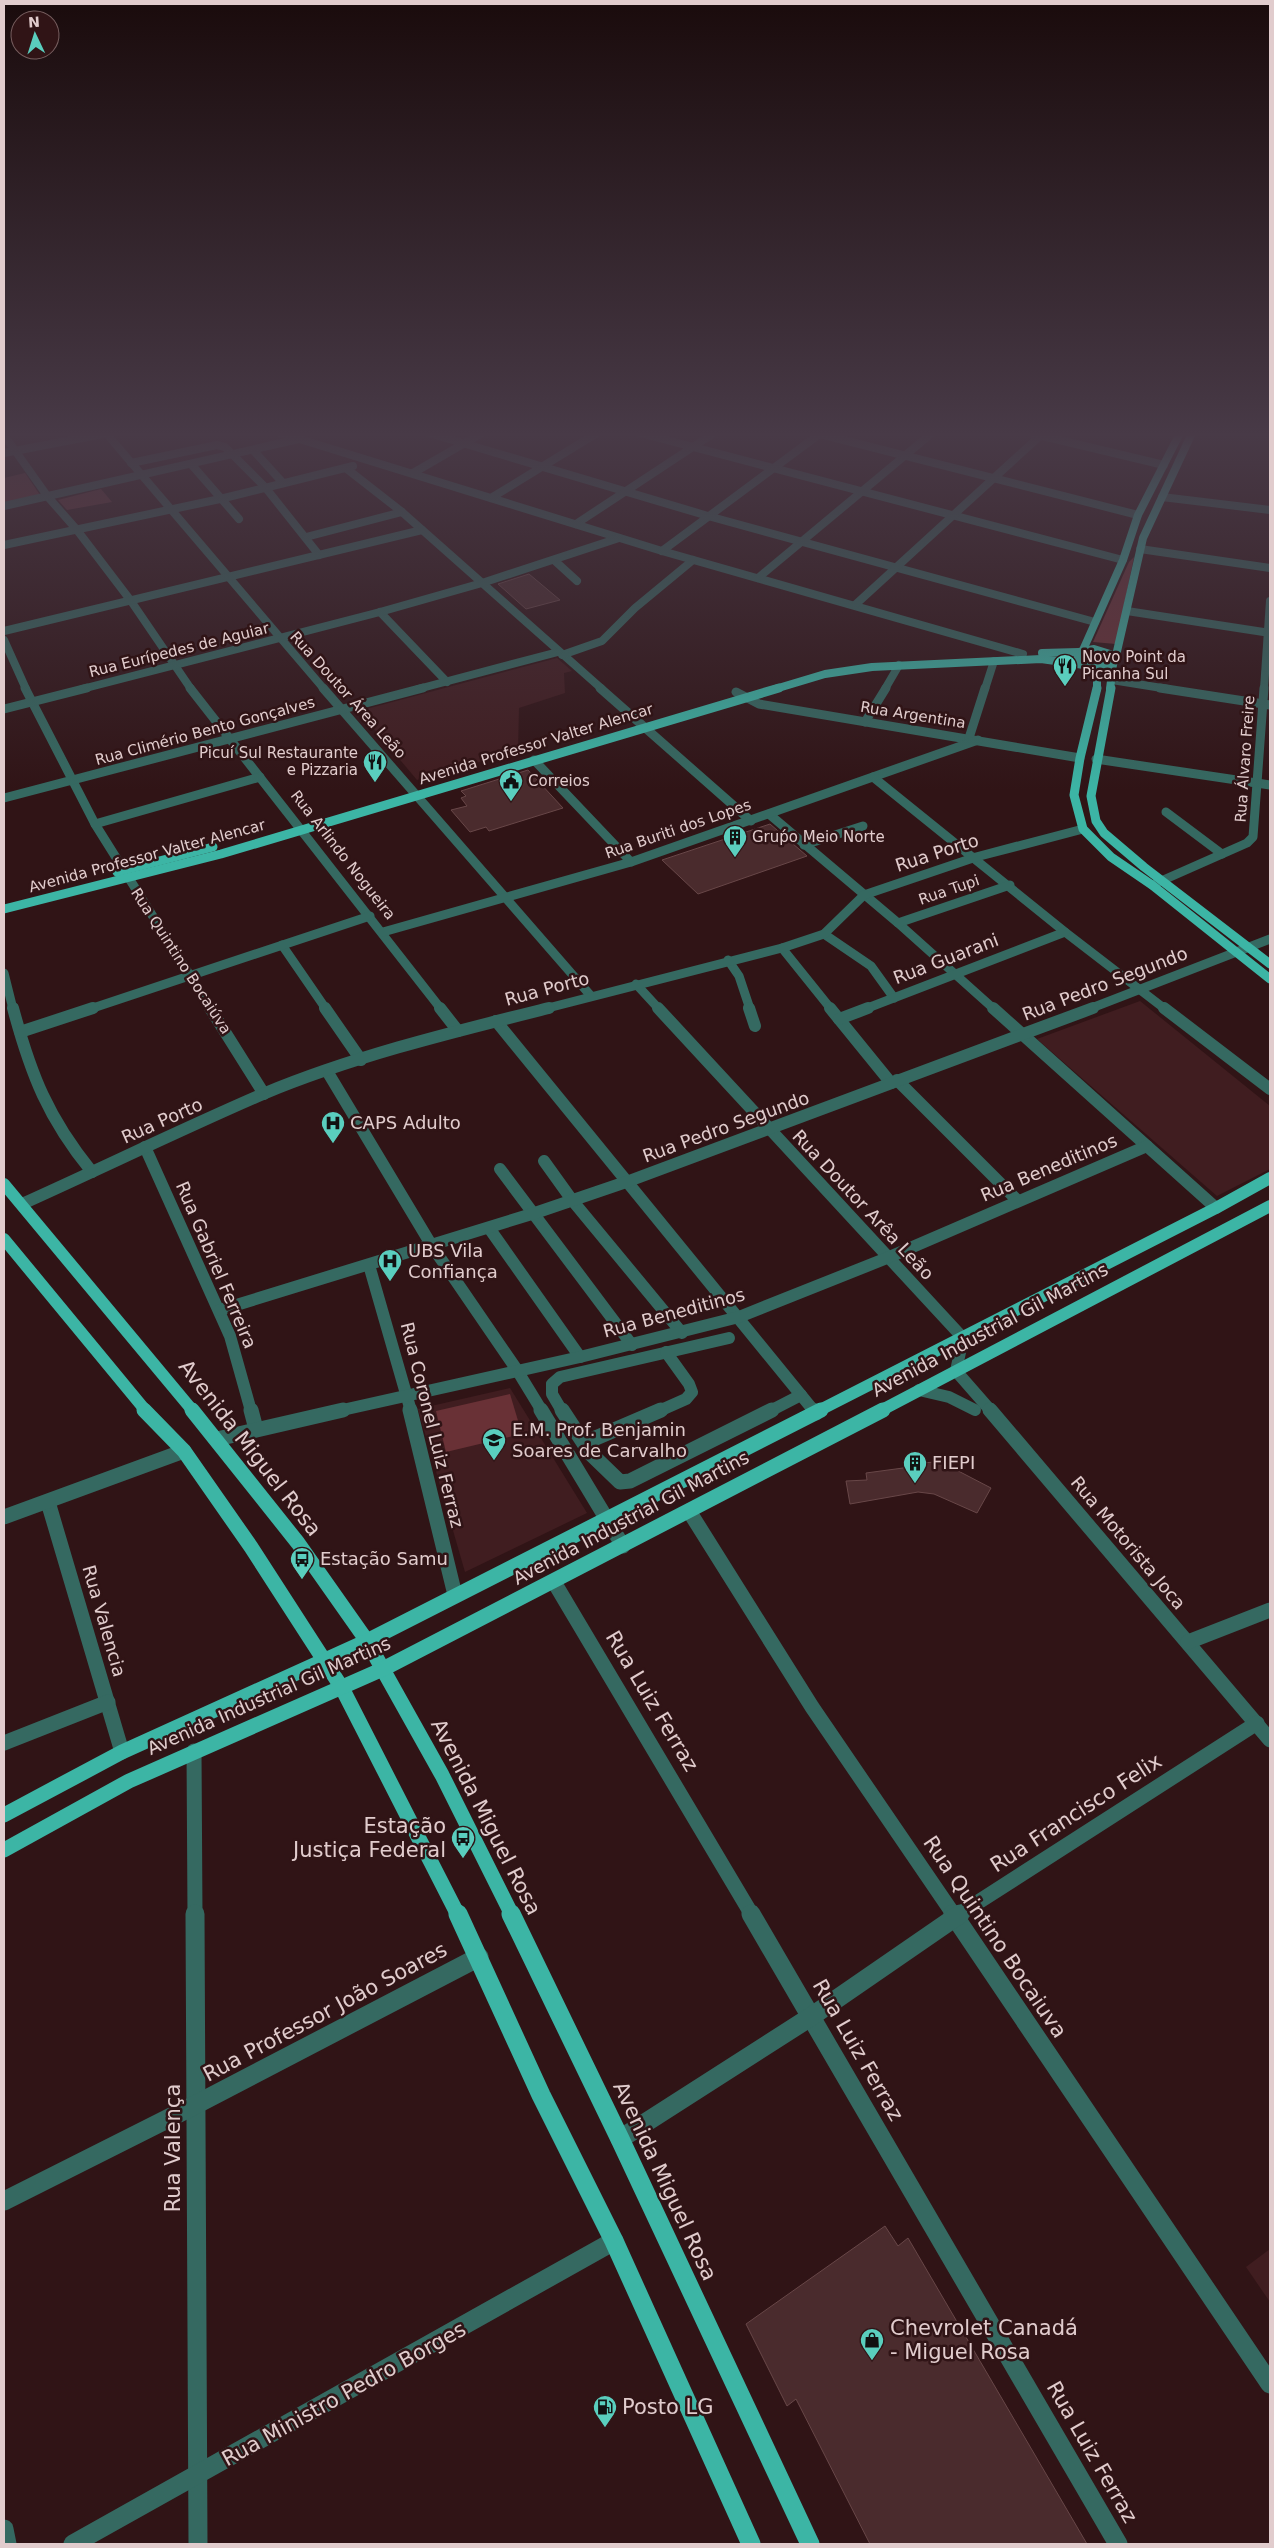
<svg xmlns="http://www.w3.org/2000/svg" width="1274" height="2548" viewBox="0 0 1274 2548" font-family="'DejaVu Sans',sans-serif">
<rect width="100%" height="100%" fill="#301416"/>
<!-- built -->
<g fill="#401d20">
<path d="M557 658 572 671 564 673 565 693 519 708 518 751 417 780 359 711Z"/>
<path d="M1140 1001 1270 1106V1169L1217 1196 1037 1039Z"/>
<path d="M510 1388 587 1513 465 1572 418 1409Z"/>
<path d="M1270 2249V2302L1246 2267Z"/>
</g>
<!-- green -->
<g fill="#693136">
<path d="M25 473 40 495 4 503V478Z"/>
<path d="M101 489 112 502 67 510 58 500Z"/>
<path d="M1134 557 1116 644 1093 642 1129 562Z"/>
<path d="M510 1394 522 1434 446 1452 436 1411Z"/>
</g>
<!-- building -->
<g fill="#4a2b2d" stroke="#684748">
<path d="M529 574 560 600 526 609 498 584Z"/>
<path d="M528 770 563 808 489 831 486 827 470 832 451 810 467 806 461 798 466 796 461 791Z"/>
<path d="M770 824 807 856 698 894 662 860Z"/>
<path d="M941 1462 991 1488 977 1513 934 1494 918 1492 850 1504 846 1481 867 1480 866 1473 903 1468 915 1463Z"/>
<path d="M885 2226 898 2246 908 2238 1087 2544H870L796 2399 787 2406 746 2324Z"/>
</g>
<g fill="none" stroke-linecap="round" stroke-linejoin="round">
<!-- minor-far4 -->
<g stroke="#356961" stroke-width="8">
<path d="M106 433 324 689"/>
<path d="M280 433 662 551 1023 654"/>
<path d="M429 433 708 516 1095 622"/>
<path d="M640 433 1123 560"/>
<path d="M816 433 1138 515"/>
<path d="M1034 434 1164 465"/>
<path d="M4 435 48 497 77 530 131 601 191 689"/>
<path d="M254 451 283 483"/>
<path d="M4 453 108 433"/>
<path d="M131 463 217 445 225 447 265 487 319 555"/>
<path d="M191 464 239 519"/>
<path d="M347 469 402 512 602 689"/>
<path d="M413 473 482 433"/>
<path d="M1162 497 1270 510"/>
<path d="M491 498 597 433"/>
<path d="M4 506 299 439"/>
<path d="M576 524 714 433"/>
<path d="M306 537 402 512"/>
<path d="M4 545 220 499 353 466"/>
<path d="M1140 549 1270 568"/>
<path d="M662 551 821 433"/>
<path d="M554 560 577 581"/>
<path d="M758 578 932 433"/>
<path d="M855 605 1041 435"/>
<path d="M1127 611 1270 633"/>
<path d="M380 612 447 682"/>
<path d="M4 631 422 530"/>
<path d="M4 640 26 689"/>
<path d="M562 655 602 641 635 608 693 560"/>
<path d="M1112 680 1168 689"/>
<path d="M82 689 380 612 482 583 619 538"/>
<path d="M418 689 558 652"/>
<path d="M885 689 899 665"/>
<path d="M985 689 994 661"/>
<path d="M1264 689 1270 601"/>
</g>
<!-- minor-far3 -->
<g stroke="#356961" stroke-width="9">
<path d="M25 688 95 824 211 1009"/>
<path d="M190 688 441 1009"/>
<path d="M323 688 591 996"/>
<path d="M600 688 751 821"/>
<path d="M1160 688 1270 705"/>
<path d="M736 692 759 704 1080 758"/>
<path d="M4 709 87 688"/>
<path d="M865 722 886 688"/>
<path d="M969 738 985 688"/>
<path d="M1096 759 1270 785"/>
<path d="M534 760 631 862"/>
<path d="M873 777 1065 932 1165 1009"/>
<path d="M4 798 423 688"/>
<path d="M1166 812 1222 854"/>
<path d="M769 814 898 923 994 1009"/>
<path d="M95 824 260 777"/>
<path d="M804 845 863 826"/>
<path d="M1152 885 1247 843 1253 837 1264 688"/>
<path d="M898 923 1010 885"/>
<path d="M383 932 631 862 978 740"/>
<path d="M824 934 871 966 894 998"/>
<path d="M282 945 326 1009"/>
<path d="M782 948 831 1009"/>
<path d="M728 960 739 976 750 1009"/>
<path d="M4 973 13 1009"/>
<path d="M636 984 659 1009"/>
<path d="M90 1009 370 916"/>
<path d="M544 1009 782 948 824 934 864 895 976 857 1083 829"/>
<path d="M865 1009 1065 932"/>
<path d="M1089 1009 1270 939"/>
</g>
<!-- minor-far2 -->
<g stroke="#356961" stroke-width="12">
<path d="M13 1008C31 1075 48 1118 92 1172"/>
<path d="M210 1008 264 1094"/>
<path d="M325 1008 361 1060"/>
<path d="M440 1008 458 1031"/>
<path d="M658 1008 963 1338 956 1371 991 1411"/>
<path d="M749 1008 755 1026"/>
<path d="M830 1008 891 1083"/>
<path d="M993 1008 1216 1208"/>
<path d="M1164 1008 1270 1089"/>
<path d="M839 1019 868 1008"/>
<path d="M496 1021 814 1411"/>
<path d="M20 1032 93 1008"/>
<path d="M327 1071 432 1246 517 1370 542 1411"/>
<path d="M897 1080 1018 1201"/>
<path d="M145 1147 230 1336 251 1411"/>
<path d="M544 1161 572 1200 682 1333"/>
<path d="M500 1169 632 1345"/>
<path d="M22 1204C102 1168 182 1129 263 1094 354 1056 453 1032 549 1008"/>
<path d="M489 1228 580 1357"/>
<path d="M369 1265 411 1411"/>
<path d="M220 1310 535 1213 629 1181 1093 1008"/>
<path d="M919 1390 949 1397 975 1410"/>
<path d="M338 1411 580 1357 739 1317 887 1258 1147 1146"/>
<path d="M562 1411 552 1394V1384L560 1377 729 1338"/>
<path d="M659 1411 686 1399 692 1392 689 1384 666 1352"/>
<path d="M770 1411 801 1395"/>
</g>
<!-- minor-far1 -->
<g stroke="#356961" stroke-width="15">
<path d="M251 1410 256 1429"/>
<path d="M410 1410 455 1595"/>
<path d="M541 1410 623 1546"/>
<path d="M562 1410 591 1454 620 1482 630 1481 772 1410"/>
<path d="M813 1410 816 1413"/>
<path d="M990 1410 1270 1740"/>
<path d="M217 1439 343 1410"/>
<path d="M584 1443 661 1410"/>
<path d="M48 1502 122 1752"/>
<path d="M689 1511 812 1707 954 1915"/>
<path d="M4 1517 184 1451"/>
<path d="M554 1582 752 1915"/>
<path d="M1188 1642 1270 1610"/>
<path d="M4 1743 108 1702"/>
<path d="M194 1751 195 1915"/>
<path d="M958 1915 1257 1723"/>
</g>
<!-- minor -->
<g stroke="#356961" stroke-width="19">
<path d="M195 1914 198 2544"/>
<path d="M751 1914 1118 2544"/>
<path d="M953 1914 1270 2384"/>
<path d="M620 2139 812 2016 960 1914"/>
<path d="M4 2201 197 2104 479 1957"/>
<path d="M4 2529 7 2544"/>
<path d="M73 2544 614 2241"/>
</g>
<!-- major-far4 -->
<g stroke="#3cb5a5" stroke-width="8">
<path d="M1094 649 1110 654 1115 660 1113 664 1094 668 1077 660 1079 652Z"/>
<path d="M1083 650 1123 560 1138 515 1180 433"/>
<path d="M1042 653 1079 652"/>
<path d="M1115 660 1143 538 1192 433"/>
<path d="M1090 667 1097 679V689"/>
<path d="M775 689 825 674 872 667 1041 659 1084 665"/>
<path d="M1110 689 1113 664"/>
</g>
<!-- major-far3 -->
<g stroke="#3cb5a5" stroke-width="9">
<path d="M1097 688 1080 758 1074 795 1083 829 1111 857 1152 885 1270 979"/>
<path d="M1111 688 1091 796 1096 821 1104 833 1144 867 1270 964"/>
<path d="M117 872 213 847"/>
<path d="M4 909 221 854 779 688"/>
</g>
<!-- major-far2 -->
<g stroke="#3cb5a5" stroke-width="12">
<path d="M4 1184 193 1411"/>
<path d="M4 1239 146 1411"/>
<path d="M818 1411 1216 1208 1270 1178"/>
<path d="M880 1411 1270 1206"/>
</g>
<!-- major-far1 -->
<g stroke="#3cb5a5" stroke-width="15">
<path d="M144 1410 184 1451 251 1547 342 1688 458 1915"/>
<path d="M192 1410 298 1543 367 1641 442 1775 512 1915"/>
<path d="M4 1815 122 1752 367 1641 821 1410"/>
<path d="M4 1850 129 1781 383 1669 883 1410"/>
</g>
<!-- major -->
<g stroke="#3cb5a5" stroke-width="19">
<path d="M458 1914 541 2095 614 2241 751 2544"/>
<path d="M511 1914 620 2139 810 2544"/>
</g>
</g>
<!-- sky -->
<linearGradient id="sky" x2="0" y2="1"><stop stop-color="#1a0b0c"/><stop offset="0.55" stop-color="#483a47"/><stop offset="1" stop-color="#483a47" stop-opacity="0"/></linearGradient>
<rect width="1274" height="790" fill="url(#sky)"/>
<!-- icons -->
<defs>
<g id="restaurant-pin" transform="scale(1.25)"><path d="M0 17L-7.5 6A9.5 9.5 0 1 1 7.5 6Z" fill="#5acebe" stroke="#301416"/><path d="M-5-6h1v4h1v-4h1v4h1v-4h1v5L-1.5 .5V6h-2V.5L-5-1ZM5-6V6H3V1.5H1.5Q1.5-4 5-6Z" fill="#111"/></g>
<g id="civic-pin" transform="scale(1.25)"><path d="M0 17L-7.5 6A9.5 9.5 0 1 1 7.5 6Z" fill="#5acebe" stroke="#301416"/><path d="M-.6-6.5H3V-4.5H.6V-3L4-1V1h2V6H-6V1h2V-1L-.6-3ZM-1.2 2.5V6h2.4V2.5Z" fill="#111"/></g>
<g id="building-pin" transform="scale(1.25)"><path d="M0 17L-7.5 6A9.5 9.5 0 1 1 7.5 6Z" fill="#5acebe" stroke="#301416"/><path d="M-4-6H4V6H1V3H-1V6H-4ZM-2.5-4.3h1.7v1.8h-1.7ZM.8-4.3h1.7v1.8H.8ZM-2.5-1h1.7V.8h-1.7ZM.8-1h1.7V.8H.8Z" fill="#111"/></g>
<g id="hospital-pin" transform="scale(1.25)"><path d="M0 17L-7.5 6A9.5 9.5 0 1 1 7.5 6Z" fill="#5acebe" stroke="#301416"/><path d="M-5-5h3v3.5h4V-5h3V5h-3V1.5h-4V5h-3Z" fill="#111"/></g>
<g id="school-pin" transform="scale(1.25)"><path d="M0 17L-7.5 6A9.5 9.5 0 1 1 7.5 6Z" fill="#5acebe" stroke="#301416"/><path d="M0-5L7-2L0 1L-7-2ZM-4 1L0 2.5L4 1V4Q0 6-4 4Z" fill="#111"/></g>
<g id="bus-pin" transform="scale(1.25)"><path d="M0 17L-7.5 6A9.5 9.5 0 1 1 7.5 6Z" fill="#5acebe" stroke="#301416"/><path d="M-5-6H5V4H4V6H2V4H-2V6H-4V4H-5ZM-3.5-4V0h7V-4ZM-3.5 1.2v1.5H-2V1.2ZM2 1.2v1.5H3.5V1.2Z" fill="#111"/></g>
<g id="shop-pin" transform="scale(1.25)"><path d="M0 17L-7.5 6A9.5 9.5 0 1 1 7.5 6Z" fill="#5acebe" stroke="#301416"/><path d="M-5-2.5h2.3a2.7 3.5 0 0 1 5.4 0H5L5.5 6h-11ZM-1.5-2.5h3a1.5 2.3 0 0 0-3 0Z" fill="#111"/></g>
<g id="fuel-pin" transform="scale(1.25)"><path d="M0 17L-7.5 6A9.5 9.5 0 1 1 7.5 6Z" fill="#5acebe" stroke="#301416"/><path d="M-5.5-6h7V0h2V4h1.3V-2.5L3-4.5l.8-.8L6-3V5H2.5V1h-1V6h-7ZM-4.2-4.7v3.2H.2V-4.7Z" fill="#111"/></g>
</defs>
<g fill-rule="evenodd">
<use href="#restaurant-pin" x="1065" y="666"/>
<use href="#restaurant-pin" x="375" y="762"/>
<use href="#civic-pin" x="511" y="781"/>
<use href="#building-pin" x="735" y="837"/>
<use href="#hospital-pin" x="333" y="1123"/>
<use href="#hospital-pin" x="390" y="1261"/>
<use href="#school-pin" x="494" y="1440"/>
<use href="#building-pin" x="915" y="1463"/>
<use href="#bus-pin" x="302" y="1559"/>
<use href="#bus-pin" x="463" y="1838"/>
<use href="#shop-pin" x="872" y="2340"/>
<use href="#fuel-pin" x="605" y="2407"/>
</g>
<g text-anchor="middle" stroke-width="5" stroke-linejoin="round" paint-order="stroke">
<!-- far-street labels -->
<g font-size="15" fill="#e1cccd" stroke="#301416">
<text transform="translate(179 650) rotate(-14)" y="5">Rua Eurípedes de Aguiar</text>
<text transform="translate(348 695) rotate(48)" y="5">Rua Doutor Área Leão</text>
<text transform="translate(913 715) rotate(9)" y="5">Rua Argentina</text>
<text transform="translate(205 731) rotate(-15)" y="5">Rua Climério Bento Gonçalves</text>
<text transform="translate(536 744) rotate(-17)" y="5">Avenida Professor Valter Alencar</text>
<text transform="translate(1245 759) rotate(-86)" y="5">Rua Álvaro Freire</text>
<text transform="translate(678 829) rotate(-19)" y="5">Rua Buriti dos Lopes</text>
<text transform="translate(343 855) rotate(52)" y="5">Rua Arlindo Nogueira</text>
<text transform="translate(147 856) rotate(-15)" y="5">Avenida Professor Valter Alencar</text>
<text transform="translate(949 890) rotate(-19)" y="5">Rua Tupi</text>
<text transform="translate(181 961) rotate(57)" y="5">Rua Quintino Bocaiúva</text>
</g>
<!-- far-poi labels -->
<g font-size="15" fill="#e1cccd" stroke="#301416" text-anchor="start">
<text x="1082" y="662">Novo Point da<tspan x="1082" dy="17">Picanha Sul</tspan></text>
<text x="358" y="758" text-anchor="end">Picuí Sul Restaurante<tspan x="358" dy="17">e Pizzaria</tspan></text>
<text x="528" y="786">Correios</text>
<text x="752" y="842">Gruṕo Meio Norte</text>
</g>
<!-- street labels -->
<g font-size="18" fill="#e1cccd" stroke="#301416">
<text transform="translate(937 853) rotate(-18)" y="6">Rua Porto</text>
<text transform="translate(946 959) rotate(-21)" y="6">Rua Guarani</text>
<text transform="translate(1105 984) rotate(-21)" y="6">Rua Pedro Segundo</text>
<text transform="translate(547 989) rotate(-15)" y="6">Rua Porto</text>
<text transform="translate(162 1121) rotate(-24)" y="6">Rua Porto</text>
<text transform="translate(726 1127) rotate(-20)" y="6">Rua Pedro Segundo</text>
<text transform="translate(1049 1168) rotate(-23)" y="6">Rua Beneditinos</text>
<text transform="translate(863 1205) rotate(47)" y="6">Rua Doutor Arêa Leão</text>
<text transform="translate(216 1265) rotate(67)" y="6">Rua Gabriel Ferreira</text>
<text transform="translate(674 1313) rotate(-15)" y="6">Rua Beneditinos</text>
<text transform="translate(990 1330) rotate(-28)" y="6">Avenida Industrial Gil Martins</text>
<text transform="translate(432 1425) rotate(76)" y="6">Rua Coronel Luiz Ferraz</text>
<text transform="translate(631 1518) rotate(-28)" y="6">Avenida Industrial Gil Martins</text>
<text transform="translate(1128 1543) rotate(50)" y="6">Rua Motorista Joca</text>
<text transform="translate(104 1621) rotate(74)" y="6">Rua Valencia</text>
<text transform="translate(269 1696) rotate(-24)" y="6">Avenida Industrial Gil Martins</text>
</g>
<!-- poi labels -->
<g font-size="18" fill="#e1cccd" stroke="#301416" text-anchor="start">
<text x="350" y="1129">CAPS Adulto</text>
<text x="408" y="1257">UBS Vila<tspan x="408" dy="21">Confiança</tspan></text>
<text x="512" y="1436">E.M. Prof. Benjamin<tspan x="512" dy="21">Soares de Carvalho</tspan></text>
<text x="932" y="1469">FIEPI</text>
<text x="320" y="1565">Estação Samu</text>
</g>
<!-- near-street labels -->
<g font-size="21" fill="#e1cccd" stroke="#301416">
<text transform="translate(250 1448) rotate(52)" y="7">Avenida Miguel Rosa</text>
<text transform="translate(652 1701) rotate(59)" y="7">Rua Luiz Ferraz</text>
<text transform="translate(1076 1813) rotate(-33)" y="7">Rua Francisco Felix</text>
<text transform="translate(486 1817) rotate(63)" y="7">Avenida Miguel Rosa</text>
<text transform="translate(995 1937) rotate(56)" y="7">Rua Quintino Bocaiuva</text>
<text transform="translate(325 2012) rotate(-28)" y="7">Rua Professor João Soares</text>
<text transform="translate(858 2050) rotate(60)" y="7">Rua Luiz Ferraz</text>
<text transform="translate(173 2148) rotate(-90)" y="7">Rua Valença</text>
<text transform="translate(665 2181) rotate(65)" y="7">Avenida Miguel Rosa</text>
<text transform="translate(344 2394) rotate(-29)" y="7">Rua Ministro Pedro Borges</text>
<text transform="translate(1092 2452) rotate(60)" y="7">Rua Luiz Ferraz</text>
</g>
<!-- near-poi labels -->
<g font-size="21" fill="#e1cccd" stroke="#301416" text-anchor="start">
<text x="446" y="1833" text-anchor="end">Estação<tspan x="446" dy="24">Justiça Federal</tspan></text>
<text x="890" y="2335">Chevrolet Canadá<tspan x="890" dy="24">- Miguel Rosa</tspan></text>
<text x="622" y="2414">Posto LG</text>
</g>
</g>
<!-- border -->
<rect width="1274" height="2548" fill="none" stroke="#e1cccd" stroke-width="10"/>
<!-- north arrow -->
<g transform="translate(35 35) rotate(356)"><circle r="24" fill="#301416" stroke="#775e5f"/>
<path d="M0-4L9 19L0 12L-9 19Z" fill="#5acebe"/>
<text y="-8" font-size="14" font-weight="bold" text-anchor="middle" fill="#e1cccd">N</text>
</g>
</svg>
